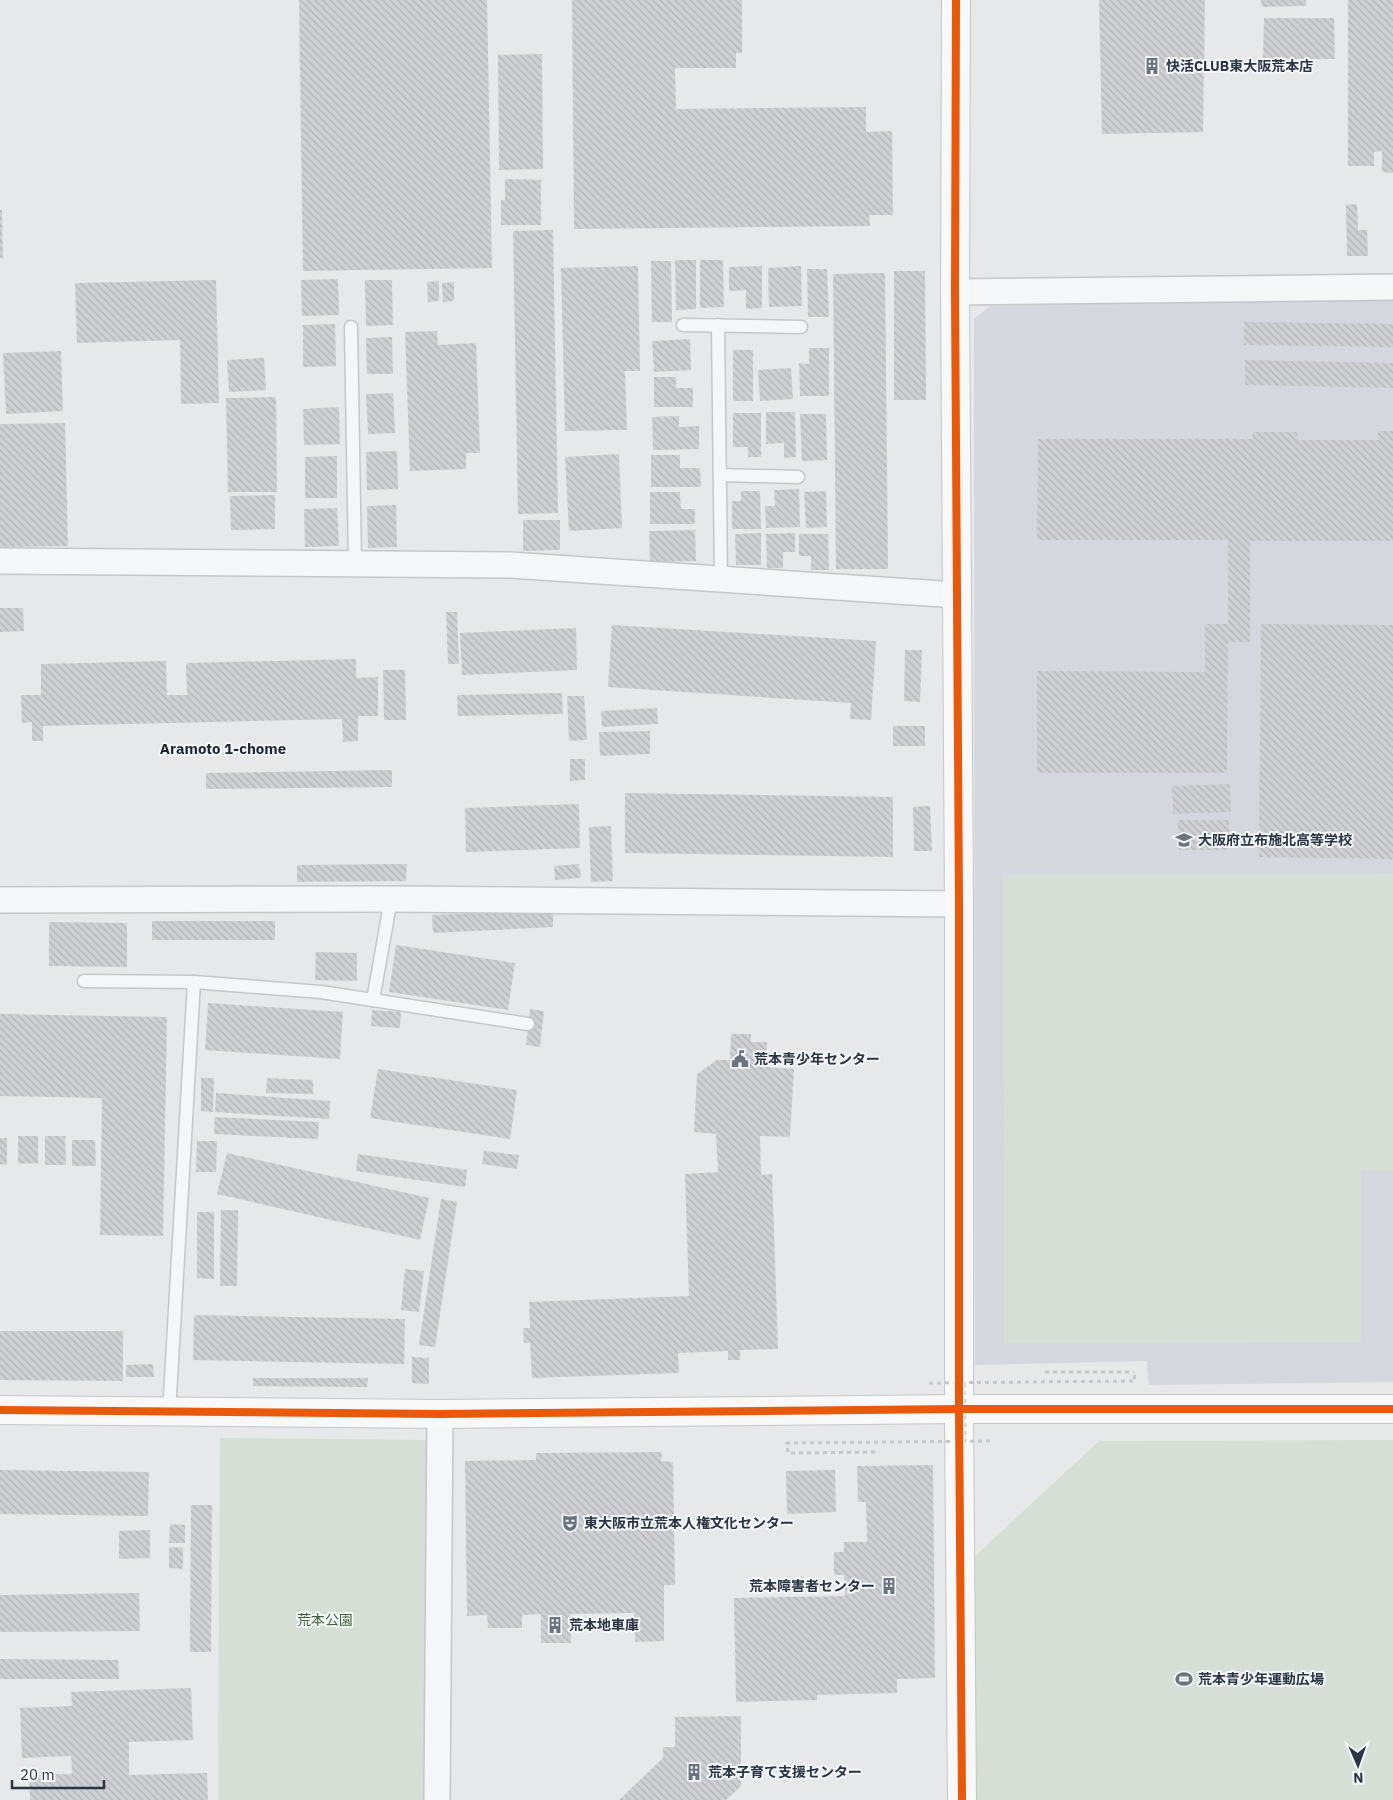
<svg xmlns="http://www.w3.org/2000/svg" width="1393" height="1800" viewBox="0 0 1393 1800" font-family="'IBM Plex Sans','Noto Sans JP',sans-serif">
<defs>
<pattern id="building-back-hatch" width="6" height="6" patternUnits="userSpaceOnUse" patternTransform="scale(1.25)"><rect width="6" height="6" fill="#ced0d3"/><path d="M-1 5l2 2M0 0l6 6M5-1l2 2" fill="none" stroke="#b1b3b6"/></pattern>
</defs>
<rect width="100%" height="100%" fill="#e6e8ea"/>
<!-- built -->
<path fill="#d4d7dd" d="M1393 299V1382L1149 1385 1147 1361 975 1365 974 319 990 306Z"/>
<!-- green -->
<g fill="#d6ded6">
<path d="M1393 874V1171H1361V1342L1004 1343 1003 875Z"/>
<path d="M220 1438 432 1440 430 1800H218Z"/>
<path d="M1393 1440V1800H975L973 1558 1099 1441Z"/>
</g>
<!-- building -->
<g fill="url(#building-back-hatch)">
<path d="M299 0H487L492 268 303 271Z"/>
<path d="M572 0H742V53H736V68H675L676 109 866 107V132L892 131 893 215H869L870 226 574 229Z"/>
<path d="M1099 0H1205L1203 132 1102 134Z"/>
<path d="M1261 0H1306V6L1262 7Z"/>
<path d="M1348 0H1393V173L1382 172V151L1374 152V166H1348Z"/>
<path d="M1264 18H1334L1335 59H1263Z"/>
<path d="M542 54 543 169 499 170 498 55Z"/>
<path d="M505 179 541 180V225H501V200H505Z"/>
<path d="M1357 204 1358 230H1367L1368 256H1347L1346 205Z"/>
<path d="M0 210H2L3 258H0Z"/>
<path d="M553 230 558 513 518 514 513 231Z"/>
<path d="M675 260H696V309L676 310Z"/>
<path d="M700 260H723L724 307 700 308Z"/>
<path d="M651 261H671L672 322H652Z"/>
<path d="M638 266 640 371H625L627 430 565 431 561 268Z"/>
<path d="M762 266V308L746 309V290L729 291V267Z"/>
<path d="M801 266 802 306 769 307 768 268Z"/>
<path d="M807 269H827L829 317H808Z"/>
<path d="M894 271H925L926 400H894Z"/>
<path d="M885 273 888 569H836L833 274Z"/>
<path d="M338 279 339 315 302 316 301 280Z"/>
<path d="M216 280 219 403 181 404 180 340 77 343 75 283Z"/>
<path d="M365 280H392L393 325 366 326Z"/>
<path d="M439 281V301L428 302 427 282Z"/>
<path d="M454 282V301L443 302 442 283Z"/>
<path d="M1244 322 1393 324V347L1244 345Z"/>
<path d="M335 324 336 366 303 367V325Z"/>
<path d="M437 331 438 345 476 343 480 453H466V469L410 471 405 332Z"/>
<path d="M392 337 393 374H367L366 338Z"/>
<path d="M690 339 691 370 654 372 652 341Z"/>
<path d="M809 348H829V396H800L799 363 809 364Z"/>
<rect x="733" y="350" width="20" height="51"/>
<path d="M61 351 63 411 6 414 3 353Z"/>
<path d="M264 358 266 390 229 392 227 360Z"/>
<path d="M1245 360 1393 363V388L1245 385Z"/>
<path d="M791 368 793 399 760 401 758 370Z"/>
<path d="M654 377H676V388H693V407H654Z"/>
<path d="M393 393 395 433 368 434 366 394Z"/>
<path d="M276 397 277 492H228L226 398Z"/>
<path d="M339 407 340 444 304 445 303 409Z"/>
<path d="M766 412H795L796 457 784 458V443L766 444Z"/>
<path d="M733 413H761V457H748V447H733Z"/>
<path d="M800 414H826L827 460 802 461Z"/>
<path d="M679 416V427L699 426V449L653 450 652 417Z"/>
<path d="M65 423 68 546 0 547V424Z"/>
<path d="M1378 431H1393V541H1250V642H1228L1227 773H1037V671L1205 672V624H1228V540H1037L1038 439H1252L1253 432H1297L1298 440H1378Z"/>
<path d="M397 451 398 489 367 490 366 452Z"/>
<path d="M619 454 622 528 569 531 565 457Z"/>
<path d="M651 455H680V468H700L701 487H651Z"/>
<path d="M337 456V498H305V457Z"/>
<path d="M799 489 800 527 766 528 765 506H775L774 490Z"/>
<path d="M741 491H760L761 529H732V501H741Z"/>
<path d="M826 491 827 527 806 528 804 492Z"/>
<path d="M650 492H680L681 509H695V524H650Z"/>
<path d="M275 495V529L231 530 230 496Z"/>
<path d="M396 505 397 547 368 548 367 506Z"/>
<path d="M337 508 339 546 305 547 304 509Z"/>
<path d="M523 520H560V550L523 551Z"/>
<path d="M695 530 696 561 650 562 649 531Z"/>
<path d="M761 533V565H736L735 534Z"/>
<path d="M795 533V552H783V568H767L766 534Z"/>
<path d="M799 534H828L829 570H811V556H799Z"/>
<path d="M0 608H23L24 631 0 632Z"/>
<path d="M446 612H457L459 664H448Z"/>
<path d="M1261 624 1393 625V859L1259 857Z"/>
<path d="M612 625 876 641 871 720 850 719 851 703 608 687Z"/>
<path d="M576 628 577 670 462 675 460 633Z"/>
<path d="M905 650H922L920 702 904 701Z"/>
<path d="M356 659V678L378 677V716H358V741L343 742 342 719 43 726V741H32V722L22 723 21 695H41V664L166 661 167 695H187L186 663Z"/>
<path d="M383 670H405L406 720H384Z"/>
<path d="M562 693 563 714 458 716 457 695Z"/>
<path d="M567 696H584L587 740 569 741Z"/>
<path d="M657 708 658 724 602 727 601 711Z"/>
<rect x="893" y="726" width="32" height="20"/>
<path d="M650 731V754L600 756 599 732Z"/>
<path d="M570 759H585V780L570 781Z"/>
<path d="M392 770V787L206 789V773Z"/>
<path d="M1230 784 1231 812 1173 814 1172 786Z"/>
<path d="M625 793 893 797V857L625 853Z"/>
<path d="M579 804 580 848 466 852 465 808Z"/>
<path d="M930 806 932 851H914L913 807Z"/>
<path d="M1178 820H1229V850H1179Z"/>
<path d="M611 826 613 881 591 882 589 827Z"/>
<path d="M407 864 406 881 297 882V865Z"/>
<path d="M579 864 581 878 555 880 554 866Z"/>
<path d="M553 910V927L433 933 432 915Z"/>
<rect x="152" y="921" width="123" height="19"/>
<path d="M49 922 127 923V967L49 966Z"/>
<path d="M396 945 515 963 508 1010 389 992Z"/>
<path d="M316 952 357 953V981L315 980Z"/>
<path d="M208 1003 343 1012 340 1059 205 1050Z"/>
<path d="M530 1009 544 1011 540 1047 526 1045Z"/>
<path d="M372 1010 401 1012 400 1028 371 1026Z"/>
<path d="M0 1014 167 1017 163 1236 100 1235 102 1098 0 1096Z"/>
<path d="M731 1034H751V1042H767L765 1067 794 1069 790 1137 760 1136 761 1175 772 1174 778 1349 740 1350V1360H728V1351L678 1353 679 1373 532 1378 530 1343H524L523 1328H530L529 1302 689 1296 685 1174 718 1172 716 1134 694 1132 697 1074 717 1060H730Z"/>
<path d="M378 1069 517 1090 510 1139 370 1118Z"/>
<path d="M201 1078H214L213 1112 201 1111Z"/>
<path d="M267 1078 313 1080V1094L266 1093Z"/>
<path d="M216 1093 330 1101 329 1119 215 1112Z"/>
<path d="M215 1117 319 1122 318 1139 214 1134Z"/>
<path d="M18 1136H38V1163L18 1164Z"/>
<path d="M45 1136H65L66 1165H45Z"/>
<path d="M0 1138H7V1165L0 1164Z"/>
<path d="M72 1140H95L96 1166H72Z"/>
<path d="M197 1141H217L216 1172H196Z"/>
<path d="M484 1151 519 1155 517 1169 482 1164Z"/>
<path d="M227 1153 429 1198 420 1240 217 1194Z"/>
<path d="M358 1154 467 1170 465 1187 356 1171Z"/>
<path d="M441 1199 457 1202 435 1347 419 1345Z"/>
<path d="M221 1210H238L237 1286H220Z"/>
<path d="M197 1212H214V1279L197 1278Z"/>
<path d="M405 1269 424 1271 419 1312 401 1310Z"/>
<path d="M194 1315 405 1319 404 1364 193 1360Z"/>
<path d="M0 1331H123V1381L0 1380Z"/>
<path d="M412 1357 429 1358V1384L412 1383Z"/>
<path d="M153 1364 154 1377H126V1365Z"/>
<path d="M253 1378H368L367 1387 253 1386Z"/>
<path d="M662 1452 661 1461 673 1462 675 1585H664V1641L635 1642 634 1613 570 1614 571 1643H541V1614L522 1615V1628H488L487 1615 467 1616 465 1461 536 1460V1453Z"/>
<path d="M933 1465 935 1678 897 1679V1693L817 1695V1700L736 1702 734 1598 845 1596 844 1575H834V1552H844V1542H867L866 1502H858L857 1466Z"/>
<path d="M0 1470 149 1472 148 1516 0 1514Z"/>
<path d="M835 1470 836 1512 787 1514 786 1471Z"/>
<path d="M191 1505H212L211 1652H190Z"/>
<path d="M170 1524 185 1525V1543H169Z"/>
<path d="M150 1530V1558L119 1559V1531Z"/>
<path d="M169 1547 183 1548V1569L169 1568Z"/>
<path d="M139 1593 140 1631 0 1632V1595Z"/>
<path d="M0 1659 118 1660 119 1679H0Z"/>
<path d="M191 1688 193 1740 129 1742V1775L207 1773 208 1800H30L29 1775 72 1774 71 1756 22 1758 20 1708 72 1706 71 1692Z"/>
<path d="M741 1716V1786L726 1800H619L663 1758V1747H675V1717Z"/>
</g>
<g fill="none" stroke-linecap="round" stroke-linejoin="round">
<!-- lane casing -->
<g stroke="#c4c6c8" stroke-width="15">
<g id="lane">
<path d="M683 325 801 327"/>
<path d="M718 325 721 579"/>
<path d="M351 327 355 564"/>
<path d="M720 475 798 477"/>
<path d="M84 981 194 982 321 992 528 1024"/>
<path d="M373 1000 391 899"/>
<path d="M169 1413 194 982"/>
</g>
</g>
<!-- street casing -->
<g stroke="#c4c6c8" stroke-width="28">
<g id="street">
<path d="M955 292 1393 287"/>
<path d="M0 561 510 565 957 595"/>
<path d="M0 900 391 899 959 904"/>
<path d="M437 1800 440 1414"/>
</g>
</g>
<!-- secondary casing -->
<g stroke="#c4c6c8" stroke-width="30">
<g id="secondary">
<path d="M956 0 955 292 959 904V1409L962 1800"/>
<path d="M0 1410 440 1414 959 1409H1393"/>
</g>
</g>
<!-- path -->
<path stroke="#c5c6ca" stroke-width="3" stroke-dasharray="4 4" stroke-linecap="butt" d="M1045 1372H1134"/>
<!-- lane -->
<use href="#lane" stroke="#f5f6f7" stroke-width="12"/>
<!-- street -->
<use href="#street" stroke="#f5f6f7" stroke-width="25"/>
<!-- secondary -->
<use href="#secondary" stroke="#f8f8f8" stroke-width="28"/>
<!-- path-bridge -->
<g stroke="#c5c6ca" stroke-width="3" stroke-dasharray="4 4" stroke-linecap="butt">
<path d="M929 1383 1135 1381 1134 1372"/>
<path d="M964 1383 965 1441"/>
<path d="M875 1452 788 1453 787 1443 993 1441"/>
</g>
<!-- cycleway casing -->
<g stroke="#f4f6f9" stroke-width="11">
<g id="cycleway">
<path d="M956 0 955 292 959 904V1409L962 1800"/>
<path d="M0 1410 440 1414 959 1409H1393"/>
</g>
</g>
<!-- cycleway -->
<use href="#cycleway" stroke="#e8590c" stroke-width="8"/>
</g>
<!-- icons -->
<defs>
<g id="building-bare" transform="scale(1.35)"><path d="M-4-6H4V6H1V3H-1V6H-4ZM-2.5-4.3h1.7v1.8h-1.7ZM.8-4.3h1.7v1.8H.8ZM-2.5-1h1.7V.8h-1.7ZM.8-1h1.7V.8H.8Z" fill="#6c737f" stroke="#f4f6f9" stroke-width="2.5" paint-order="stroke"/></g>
<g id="school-bare" transform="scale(1.35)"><path d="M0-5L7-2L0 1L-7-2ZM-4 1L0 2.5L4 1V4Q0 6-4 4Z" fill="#6c737f" stroke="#f4f6f9" stroke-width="2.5" paint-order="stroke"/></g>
<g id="civic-bare" transform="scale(1.35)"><path d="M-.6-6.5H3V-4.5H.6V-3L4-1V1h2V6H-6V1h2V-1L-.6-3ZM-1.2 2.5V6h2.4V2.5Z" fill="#6c737f" stroke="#f4f6f9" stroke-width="2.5" paint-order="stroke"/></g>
<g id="theatre-bare" transform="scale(1.35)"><path d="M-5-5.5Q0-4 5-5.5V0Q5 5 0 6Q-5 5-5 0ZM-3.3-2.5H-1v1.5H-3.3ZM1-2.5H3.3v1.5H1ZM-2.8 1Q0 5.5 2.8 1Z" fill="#6c737f" stroke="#f4f6f9" stroke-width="2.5" paint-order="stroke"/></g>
<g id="stadium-bare" transform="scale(1.35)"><path d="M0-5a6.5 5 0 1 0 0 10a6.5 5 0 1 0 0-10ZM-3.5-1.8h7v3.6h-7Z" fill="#6c737f" stroke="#f4f6f9" stroke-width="2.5" paint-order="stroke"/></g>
</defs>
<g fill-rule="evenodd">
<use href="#building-bare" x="1152" y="66"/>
<use href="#school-bare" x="1184" y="840"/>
<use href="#civic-bare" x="740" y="1059"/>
<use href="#theatre-bare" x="570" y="1523"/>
<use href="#building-bare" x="889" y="1586"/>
<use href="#building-bare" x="555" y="1625"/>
<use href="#stadium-bare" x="1184" y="1679"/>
<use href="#building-bare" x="694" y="1772"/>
</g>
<g text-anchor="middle" stroke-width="4" stroke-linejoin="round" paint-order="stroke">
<!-- poi labels -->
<g font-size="14" font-weight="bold" fill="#2b3445" stroke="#f4f6f9" text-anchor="start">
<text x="1166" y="71">快活CLUB東大阪荒本店</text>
<text x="1198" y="845">大阪府立布施北高等学校</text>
<text x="754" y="1064">荒本青少年センター</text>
<text x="584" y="1528">東大阪市立荒本人権文化センター</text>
<text x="875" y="1591" text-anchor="end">荒本障害者センター</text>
<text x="569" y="1630">荒本地車庫</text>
<text x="1198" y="1684">荒本青少年運動広場</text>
<text x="708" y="1777">荒本子育て支援センター</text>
</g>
<!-- park labels -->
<g font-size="14" fill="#3f6138" stroke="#f4f6f9">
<text x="325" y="1625">荒本公園</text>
</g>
<!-- neighbourhood labels -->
<g font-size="15" font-weight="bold" fill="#1d2536" stroke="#f4f6f9">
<text x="223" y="754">Aramoto 1-chome</text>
</g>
</g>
<!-- north arrow -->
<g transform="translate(1358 1765) rotate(178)" stroke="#f4f6f9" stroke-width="4" paint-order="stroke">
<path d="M0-4L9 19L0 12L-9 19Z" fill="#2b3445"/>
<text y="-8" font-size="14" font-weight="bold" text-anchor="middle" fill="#2b3445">N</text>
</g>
<!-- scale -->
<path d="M12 1780v8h92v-8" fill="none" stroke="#2b3445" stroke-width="2.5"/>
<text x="20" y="1780" font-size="15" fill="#2b3445" stroke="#f4f6f9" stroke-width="4" paint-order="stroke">20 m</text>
</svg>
